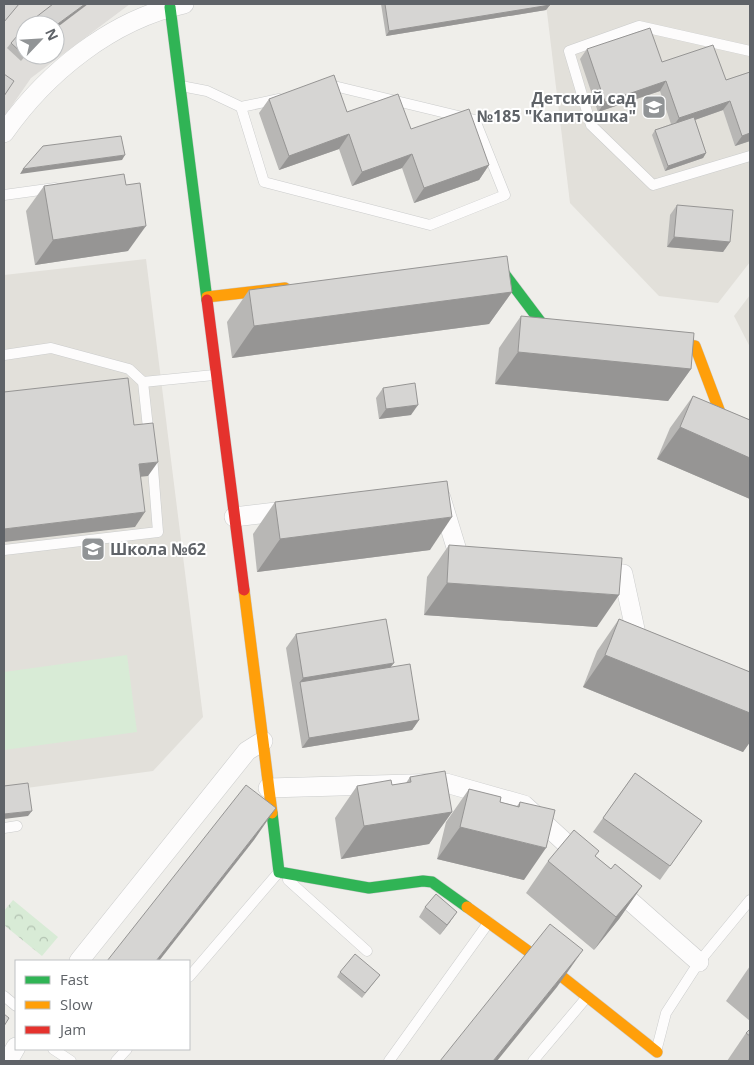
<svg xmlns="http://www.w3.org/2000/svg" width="754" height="1065" viewBox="0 0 754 1065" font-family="'Open Sans',sans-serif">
<defs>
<pattern id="park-crowns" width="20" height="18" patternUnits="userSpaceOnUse" patternTransform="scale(1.25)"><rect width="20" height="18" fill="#d8ebd6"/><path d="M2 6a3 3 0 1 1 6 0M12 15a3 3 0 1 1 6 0" fill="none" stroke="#b2c2b1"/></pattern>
</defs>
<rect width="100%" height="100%" fill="#efeeea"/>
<!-- industrial -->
<path fill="#dfddda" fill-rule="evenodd" d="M4 4H130L31 78 4 117ZM25 25H55V55H25Z"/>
<!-- education -->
<g fill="#e2e0da">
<path d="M546 4H750V262L718 303 659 296 570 203Z"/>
<path d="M146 259 203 717 153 771 4 791V275Z"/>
<path d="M750 295V347L734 316Z"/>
</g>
<!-- park -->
<path fill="url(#park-crowns)" d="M13 900 58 937 42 956 4 925V911Z"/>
<!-- garden -->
<path fill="#d8ebd6" d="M127 655 137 732 4 750V672Z"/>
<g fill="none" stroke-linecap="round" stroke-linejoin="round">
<!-- lane casing -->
<g stroke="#cbcccc" stroke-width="11">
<g id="lane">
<path d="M750 51 639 26 569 51 591 125 653 185 750 156"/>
<path d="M181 86 207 91 241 107 279 99"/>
<path d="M241 107 264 182 430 225 505 195 475 120 334 86 325 88"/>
<path d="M4 195 55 188"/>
<path d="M4 355 51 348 129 369 143 382 149 437"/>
<path d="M143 382 214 375"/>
<path d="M4 550 158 532 152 456"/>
<path d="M4 828 17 826"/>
<path d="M288 880 367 951"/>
<path d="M189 977 278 873"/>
<path d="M4 996 16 1006"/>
<path d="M657 1048 666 1013 699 962 750 900"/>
<path d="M53 1049 71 1061"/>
<path d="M116 1061 127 1049"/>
<path d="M389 1061 489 922"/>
<path d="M533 1061 587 997"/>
</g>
</g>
<!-- street casing -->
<g stroke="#cbcccc" stroke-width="20">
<g id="street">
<path d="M4 133C46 73 111 20 184 4"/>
<path d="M441 498 459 557 472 559"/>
<path d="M234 517 293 510"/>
<path d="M596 572 623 574 638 643 644 645"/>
<path d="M268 788 446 783 524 805 582 858"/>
<path d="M612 885 699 962"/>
<path d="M79 961 247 751 263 741"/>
<path d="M8 1061 16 1047"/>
</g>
</g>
<!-- fast casing -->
<g stroke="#cacacb" stroke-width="12">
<g id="fast">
<path d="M170 7 207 300"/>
<path d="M481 266 497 264 543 325 571 329"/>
<path d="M272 813 279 872 369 888 423 881 432 882 467 907"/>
</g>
</g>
<!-- slow casing -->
<g stroke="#cacacb" stroke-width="12">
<g id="slow">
<path d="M207 297 285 288"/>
<path d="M655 340 695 346 724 423 750 435"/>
<path d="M244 590 272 813"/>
<path d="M467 907 546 964 657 1052"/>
</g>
</g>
<!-- jam casing -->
<g stroke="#cacacb" stroke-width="12">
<path id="jam" d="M207 300 244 590"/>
</g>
<!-- lane -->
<use href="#lane" stroke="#fdfcfc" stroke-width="10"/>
<!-- street -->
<use href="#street" stroke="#fdfcfc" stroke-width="19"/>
<!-- fast -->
<use href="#fast" stroke="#30b455" stroke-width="11"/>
<!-- slow -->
<use href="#slow" stroke="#ff9f0a" stroke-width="11"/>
<!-- jam -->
<use href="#jam" stroke="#e5322d" stroke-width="11"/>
</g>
<!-- wall -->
<g fill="#b8b7b5">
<path d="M381 4H550V5L546 10 386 36Z"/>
<path d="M11 43 26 55 21 61 7 48Z"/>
<path d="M587 49 662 62 726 80 750 72V141L735 146 723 110 695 120 706 153 703 158 665 171 652 135 655 130 671 124 660 91 598 112 580 59Z"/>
<path d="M269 99 347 112 411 129 489 165 479 180 414 203 402 168 352 186 339 149 279 170 259 113Z"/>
<path d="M44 186 128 251 35 265 26 211Z"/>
<path d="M677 205 730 242 723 252 667 247 670 215Z"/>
<path d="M249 290 512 292 489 324 232 358 227 322Z"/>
<path d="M521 316 691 369 668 401 495 384 499 348Z"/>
<path d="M383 388 411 415 379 419 376 398Z"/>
<path d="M693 396 750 420V499L657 459 670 428Z"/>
<path d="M275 502 430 550 257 572 253 534Z"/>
<path d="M449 545 597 627 424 615 427 577Z"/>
<path d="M619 619 750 672V742L743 752 583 687 597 651Z"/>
<path d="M296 634 390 667 419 720 412 730 302 748 286 648Z"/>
<path d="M635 773 702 821 660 880 593 832Z"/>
<path d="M410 777 452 812 429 844 341 859 335 818 357 786 392 785 406 783Z"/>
<path d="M469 789 500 802 517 806 520 802 524 880 437 859 446 822Z"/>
<path d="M599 851 595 856 611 869 642 886 619 919 594 950 526 893 548 861Z"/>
<path d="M425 907 450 922 440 935 419 917Z"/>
<path d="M750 966V1021L726 1001Z"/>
<path d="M340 972 380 975 362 998 337 977Z"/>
<path d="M750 1029V1061H727L746 1033Z"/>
</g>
<!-- shaded-wall -->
<g fill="#969594">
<path d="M85 4H88L55 29V26Z"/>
<path d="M550 5 546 10 386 36 389 31Z"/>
<path d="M666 81 660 91 598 112 605 102Z"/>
<path d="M730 101 723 110 672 128 679 118Z"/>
<path d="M750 133V141L735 146 742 136Z"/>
<path d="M349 134 339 149 279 170 289 156Z"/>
<path d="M706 153 703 158 665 171 668 166Z"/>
<path d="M412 154 402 168 352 186 362 172Z"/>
<path d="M125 155 122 160 20 174 23 169Z"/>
<path d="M489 165 479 180 414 203 424 188Z"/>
<path d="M146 226 128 251 35 265 53 240Z"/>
<path d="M674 237 730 242 723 252 667 247Z"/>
<path d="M512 292 489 324 232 358 254 326Z"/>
<path d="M518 352 691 369 668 401 495 384Z"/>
<path d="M418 405 411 415 379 419 386 409Z"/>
<path d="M680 427 750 458V499L657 459Z"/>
<path d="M158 462 148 476 129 478 139 464Z"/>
<path d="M145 512 135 527 4 542V529Z"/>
<path d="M452 517 430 550 257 572 280 539Z"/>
<path d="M447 583 619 595 597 627 424 615Z"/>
<path d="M605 655 750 713V742L743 752 583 687Z"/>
<path d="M394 663 383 677 300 682 303 678Z"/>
<path d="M419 720 412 730 302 748 309 738Z"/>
<path d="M276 808 254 840 159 961H156Z"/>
<path d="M32 811 28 816 4 819V814Z"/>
<path d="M452 812 429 844 341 859 364 826Z"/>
<path d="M460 827 546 848 524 880 437 859Z"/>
<path d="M642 886 619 919 594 950 616 917Z"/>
<path d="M457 912 450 922 440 935 447 925Z"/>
<path d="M583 950 557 987 497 1061H493Z"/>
</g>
<!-- building -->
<g fill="#d6d5d3" stroke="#969594">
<path d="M4 4H19L4 22Z"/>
<path d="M53 4H85L55 26V25H27L31 21Z"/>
<path d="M385 4H550V5L389 31Z"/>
<path d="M25 27V56L11 43Z"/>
<path d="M650 28 662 62 713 45 726 80 750 72V133L742 136 730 101 679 118 666 81 605 102 587 49Z"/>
<path d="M4 74 14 81 4 96Z"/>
<path d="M334 75 347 112 398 94 411 129 469 109 489 165 424 188 412 154 362 172 349 134 289 156 269 99Z"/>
<path d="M694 117 706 153 668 166 655 130Z"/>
<path d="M121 136 125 155 23 169 43 146Z"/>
<path d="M124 174 126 185 140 183 146 226 53 240 44 186Z"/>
<path d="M677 205 733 210 730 242 674 237Z"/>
<path d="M507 256 512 292 254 326 249 290Z"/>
<path d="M521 316 694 333 691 369 518 352Z"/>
<path d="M128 378 134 425 153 423 158 462 139 464 145 512 4 529V392Z"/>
<path d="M415 383 418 405 386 409 383 388Z"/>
<path d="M693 396 750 420V458L680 427Z"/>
<path d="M447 481 452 517 280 539 275 502Z"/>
<path d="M449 545 622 558 619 595 447 583Z"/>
<path d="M386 619 394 663 303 678 296 634Z"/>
<path d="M619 619 750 672V713L605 655Z"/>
<path d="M410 664 419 720 309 738 300 682Z"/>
<path d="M445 771 452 812 364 826 357 786 391 780 392 785 411 782 410 777Z"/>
<path d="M635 773 702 821 670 866 603 818Z"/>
<path d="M28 783 32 811 4 814V786Z"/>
<path d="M246 785 276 808 156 961H107Z"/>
<path d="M469 789 501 797 500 802 519 807 520 802 555 810 546 848 460 827Z"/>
<path d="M574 830 599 851 595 856 611 869 615 864 642 886 616 917 548 861Z"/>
<path d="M436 894 457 912 447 925 425 907Z"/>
<path d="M550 924 583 950 493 1061H440Z"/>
<path d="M355 954 380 975 365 993 340 972Z"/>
<path d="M4 1014 9 1018 4 1026Z"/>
<path d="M750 1029V1036L746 1033Z"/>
</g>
<!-- icons -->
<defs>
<g id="school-square" transform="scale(1.25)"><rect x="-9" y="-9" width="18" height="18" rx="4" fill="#919496" stroke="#fff"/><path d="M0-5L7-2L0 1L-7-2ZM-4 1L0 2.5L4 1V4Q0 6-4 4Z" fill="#fff"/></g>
</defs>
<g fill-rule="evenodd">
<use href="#school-square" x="654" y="107"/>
<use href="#school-square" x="93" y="549"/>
</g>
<g text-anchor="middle" stroke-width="4" stroke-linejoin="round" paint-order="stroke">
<!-- poi labels -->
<g font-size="16" font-weight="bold" fill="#5f6368" stroke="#fff" text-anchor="end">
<text x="636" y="104">Детский сад<tspan x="636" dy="18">№185 "Капитошка"</tspan></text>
<text x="110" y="555" text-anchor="start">Школа №62</text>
</g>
</g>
<!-- border -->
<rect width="754" height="1065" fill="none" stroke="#5f6368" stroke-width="10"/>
<!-- legend -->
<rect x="15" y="960" width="175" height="90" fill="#ffffff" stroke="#bfc1c3"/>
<rect x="25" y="976" width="25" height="8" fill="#30b455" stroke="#bfc1c3"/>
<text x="60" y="985" font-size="15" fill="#5f6368">Fast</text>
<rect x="25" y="1001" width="25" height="8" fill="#ff9f0a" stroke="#bfc1c3"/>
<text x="60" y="1010" font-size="15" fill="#5f6368">Slow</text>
<rect x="25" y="1026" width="25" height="8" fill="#e5322d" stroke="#bfc1c3"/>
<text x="60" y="1035" font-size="15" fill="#5f6368">Jam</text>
<!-- north arrow -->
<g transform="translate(40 40) rotate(65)"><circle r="24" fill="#ffffff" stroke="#bfc1c3"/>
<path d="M0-4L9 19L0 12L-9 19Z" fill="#919496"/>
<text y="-8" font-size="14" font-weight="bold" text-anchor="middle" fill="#5f6368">N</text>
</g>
</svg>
